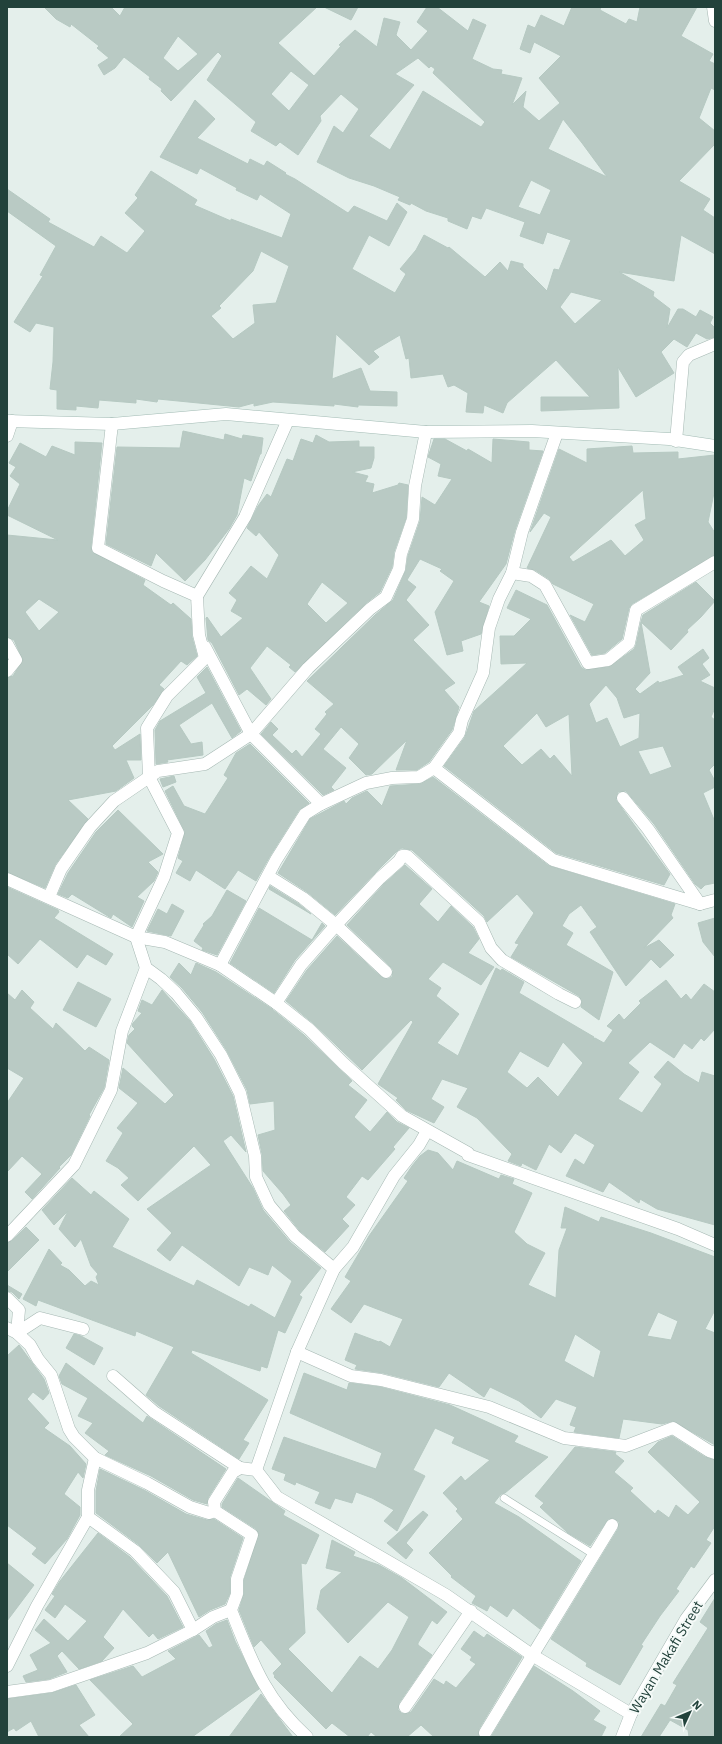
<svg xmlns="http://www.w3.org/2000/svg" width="722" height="1744" viewBox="0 0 722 1744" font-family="'IBM Plex Sans',sans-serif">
<rect width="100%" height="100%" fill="#e4efeb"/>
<!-- building -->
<g fill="#b9cac4" stroke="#b6c9c2" fill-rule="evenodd">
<path d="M44 7H111L120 16 125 7H317L278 43 314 76 341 46 339 45 355 30 377 47 384 18 400 22 396 35 411 50 428 31 417 22 427 7H437L468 31 473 19 486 25 472 59 493 69 502 70 501 74 522 78 512 105 526 91 523 107 539 121 560 103 539 78 561 56 534 42 530 53 520 49 528 25 535 28 541 15 564 26 572 7H601L600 10 626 24 629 19 637 22 640 7H697L681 36 713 54 709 61 715 64V90L711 88 699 118 715 131V144L679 181 710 199 703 210 715 218V254L681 235 674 281 619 272 654 292 653 296 670 309 667 328 678 309H683L696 317 700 310 713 317 710 323 715 328V337L707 339 696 333 687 347 674 339 661 352 674 373 636 397 618 367 619 408 541 411V397H590L556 360 507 403 503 413 484 405 483 413 466 412 468 393 454 385 448 387 443 374 411 378 409 358 406 359 400 335 373 351 379 357 369 365 336 334 332 379 361 368 370 391 397 392V406L358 405V407L334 404V406L273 402 254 406V403L239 407 158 399 157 402 136 399V403L99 400 98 408 76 406V410L57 409V390L50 389 53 362 54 327 36 323 30 332 14 322 43 276 40 275 56 246 7 211V189L50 219 48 222 94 247 101 236 127 253 145 231 125 213 138 198 135 195 151 171 197 200 194 205 231 221V219L282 238 291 214 260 194 257 200 236 190 237 188 200 168 197 174 160 157 195 100 215 119 197 138 248 164 250 159 264 166 267 161 286 173 285 174 295 179 348 213 354 206 387 221 397 203 407 212 389 246 369 235 352 269 395 293 406 274 400 269 416 250 424 235 448 248 449 247 485 277 500 262 508 271 511 261 523 264V267L547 291 554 269 559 270 571 240 547 232 543 244 520 236 525 222 486 208 481 219 472 216 467 229 448 221V218L426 211 411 203 410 205 398 200 400 197 374 186 349 178 317 162 334 126 343 133 359 109 341 94 320 116 321 121 298 155 280 142 276 146 251 131 256 122 207 80 222 56 218 52 171 101 161 91 162 89 149 79 150 77 124 57 115 68 104 75 98 65 109 58 97 48 99 46 71 24 70 27 56 19ZM178 36 198 54 178 71 163 58ZM418 58 429 68 431 66 435 69 433 73 485 122 481 127 423 91 390 150 369 136 414 85 395 74ZM291 71 309 85 289 111 271 94ZM563 119 582 143 607 177 548 149ZM531 180 551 190 540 215 518 207ZM261 251 289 266 276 303 253 305 255 323 233 339 211 316 221 308 219 306 253 271ZM571 292 602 300 575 324 560 307Z"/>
<path d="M324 7H358L351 20Z"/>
<path d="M183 431 224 440 225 434 242 439 243 435 263 438 261 454H260L251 481 244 478 237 515 229 529 205 560 185 581 156 553 151 566 106 544 117 447 180 448Z"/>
<path d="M316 435 329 442 359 441V447H374V458L371 468 352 472 368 476 365 482 374 484 372 493 398 485 399 483 408 485 406 518 394 552 392 567 380 592 365 604 295 672 289 667 291 665 267 646 250 668 271 699 266 705 247 689 239 695 212 643 208 640 206 618 207 617 221 637 243 618 231 611 237 600 229 593 251 566 267 579 279 555 259 532 256 536 247 528 258 506 267 494 271 497 287 459 293 461 301 439 313 443ZM322 582 348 603 326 623 307 604Z"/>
<path d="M434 439H445L467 451 468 449 492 463 493 439 529 442V450L543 451 515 530 506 564 479 602 489 606 481 634 461 641 463 651 447 655 435 612 454 581 440 571 442 569 420 559 407 580 416 587 406 600 429 625 413 640 455 683 444 690 459 707 452 730 429 762 417 770H396L407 740 372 774 366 775 349 758 359 744 341 727 323 749 346 768 331 787 334 790 323 795 261 734 271 722 278 729 272 735 292 754 296 750 302 757 321 734 315 729 327 714 325 712 334 704 307 681 375 615 393 600 406 570 408 556 420 521 422 497 435 505 452 479 438 476 441 464 428 457Z"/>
<path d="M75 442 102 443 91 547 92 552 145 580 143 585 171 605 173 603 191 619 192 637 197 656 187 665 181 661 159 685 164 689 153 705 112 746 115 750 140 734 141 760H126L134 778 116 791 68 800 88 819 55 865 45 888 7 872V678L13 676 23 660 14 640 7 637V535L58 540 7 515V511L20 484 10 476 16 467 9 463 20 443 46 457 52 446 75 455ZM39 599 59 612 39 631 25 612Z"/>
<path d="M632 446 633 453 678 452V459L715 455V493H714L708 522 715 533V555L632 604 629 608 622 639 605 653 592 655 570 615 585 622 594 604 553 584 549 579 535 570 527 568 551 517 544 513 530 532 559 449 587 463V449ZM643 490 646 519 635 525 644 540 625 556 611 540 573 562 569 557Z"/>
<path d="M696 582 715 601 701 617 687 630 688 632 671 650 641 622 643 615Z"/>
<path d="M516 590 547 605 581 667 585 670 609 667 634 649 636 645 641 622 650 673 635 689 640 694 658 681 659 683 684 675 678 667 703 649 709 658 702 664 710 675 700 681 715 688V708L711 717 715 720V764L709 770 715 781V787L703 793 715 822V883L705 885 701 889 695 884 654 824 626 791 618 792 616 800 670 874 664 885 556 853 444 766 465 737 474 711 527 663 501 664 500 636H514L531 619 507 608ZM606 685 617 698 624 718 640 713 639 738 620 747 607 718 596 723 589 704ZM537 713 546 727 569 714 572 776 554 755 550 759 541 749 522 765 503 746ZM663 746 672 767 650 775 638 751Z"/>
<path d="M207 667 241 731 232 738 212 703 179 725 191 744 202 742 203 755 167 760 168 762 156 764 155 730 160 721 206 693 197 677Z"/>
<path d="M250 744 309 803 299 810 270 856 256 881 238 870 225 889 196 870 190 881 176 873 183 861 178 858 185 832 165 791 173 786 184 806 205 814 228 778 224 775 236 753Z"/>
<path d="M174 776 176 782 163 787 160 779Z"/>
<path d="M433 777 549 866 675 904 671 915 673 918 644 948 659 940 674 955 660 968 651 959 626 986 590 932 597 927 581 905 569 914 562 926 573 933 566 945 613 972 599 1020 581 1007 582 1001 579 996 511 957 519 944 515 943 534 913 517 894 487 922 484 916 412 850 402 848 398 850 375 873 335 915 307 892 278 873 310 819 325 811 344 801 346 804 352 798 367 791 382 806 390 786 420 784Z"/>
<path d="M118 810 163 854 148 862 158 872 154 881 137 897 144 901 132 927 113 914 111 918 72 894 68 898 58 894 68 873 96 832Z"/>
<path d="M405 865 432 889 419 904 438 922 451 906 473 927 479 939 468 953 494 967 481 985 443 962 428 979 441 988 436 996 459 1014 437 1043 458 1056 496 968 501 971 502 969 524 982 519 993 594 1037 593 1040 595 1038 604 1043 613 1030 607 1026 619 1014 624 1020 641 1003 639 1001 666 980 681 999 686 994 691 1000 704 984 715 992V1029L704 1041 701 1038 692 1049 684 1043 674 1058 650 1042 628 1063 639 1072 618 1099 642 1113 662 1084 654 1077 668 1061 684 1074 699 1083 702 1072 715 1076V1225L657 1209 640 1199 639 1203 609 1182 603 1192 566 1176 575 1159 584 1165 595 1145 575 1133 561 1153 549 1144 536 1170 522 1163 521 1166 508 1161 512 1154 477 1118 457 1107 468 1088 442 1079 431 1099 444 1107 434 1123 406 1110 396 1100 398 1098 378 1084 413 1022 411 1020 362 1070 314 1024 286 1001 307 970 337 936 381 977 388 979 392 977 393 970 391 967 347 925 385 883ZM563 1042 583 1063 558 1097 538 1077 527 1088 507 1072 520 1051 548 1067Z"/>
<path d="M270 886 299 904 311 914 269 889Z"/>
<path d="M7 887 58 910 59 912 54 918 113 954 106 965 87 954 77 968 40 939 18 964 7 954Z"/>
<path d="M227 890 246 901 217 955 202 950 203 948 194 941 204 925 203 924 212 916Z"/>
<path d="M172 904 184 911 171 936 147 931 158 909 167 914Z"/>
<path d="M259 908 312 940 322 923 325 926 295 960 274 993 230 963Z"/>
<path d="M715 918V957L703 942 698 923Z"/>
<path d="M179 963 191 975 196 963 216 972 272 1009 304 1035 352 1081 348 1085 367 1100 354 1117 370 1132 387 1112 397 1122 409 1128 393 1147 395 1149 368 1180 362 1176 346 1197 355 1205 342 1219 349 1226 325 1252 300 1231 284 1211 291 1205 283 1194 263 1171 262 1154 258 1135 275 1130 274 1101 250 1104 247 1090 227 1051 202 1012 182 988 170 977Z"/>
<path d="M78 982 111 999 96 1027 63 1010Z"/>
<path d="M22 990 34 1002 30 1008 53 1029 56 1023 85 1051 89 1047 109 1060 104 1088 89 1115 90 1116 71 1155 59 1167 60 1168 32 1199 25 1192 42 1174 22 1156 7 1172V1103L24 1078 7 1068V993L15 1000Z"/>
<path d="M162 990 190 1021 214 1059 233 1096 246 1152 231 1135 223 1141 253 1188 263 1210 290 1242 321 1268 299 1295 302 1297 285 1333 278 1330 267 1368 261 1366 260 1371 192 1350 191 1353 268 1400 243 1440 249 1443 239 1459 159 1406 146 1395 174 1347 136 1331 135 1336 38 1300 36 1306 23 1299 49 1249 62 1263 60 1265 69 1270 85 1286 91 1281 99 1285 96 1277 98 1274 91 1266 81 1239 75 1247 59 1229 68 1211 54 1225 42 1210 72 1178 91 1195 94 1191 129 1219 112 1247 194 1286 197 1280 249 1307 251 1304 275 1318 292 1281 272 1265 268 1275 249 1267 239 1286 182 1245 170 1261 157 1250 172 1233 147 1209 211 1165 194 1146 138 1201 121 1185 129 1178 118 1168 106 1161 123 1133 117 1128 138 1103 119 1088 123 1068 165 1104 174 1095 127 1043 129 1035 135 1029 132 1026 133 1023 142 1013 138 1011 142 1000 152 1005Z"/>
<path d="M428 1150 438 1153 453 1170 457 1161 499 1179 501 1175 514 1179 512 1184 532 1193 514 1232 527 1244 545 1253 528 1285 556 1298 559 1250 567 1228H561L565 1207 599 1222 601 1217 651 1233 715 1257V1310L705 1329 715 1333V1445L673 1421 662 1424 623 1419 619 1438 574 1432 576 1427 570 1425 577 1407 556 1399 541 1418 519 1401 490 1387 484 1397 449 1373 439 1387 383 1373 355 1369 357 1365 345 1360 355 1333 379 1342 380 1341 390 1347 403 1319 364 1304 351 1323 331 1309 351 1281 345 1277 369 1236 408 1181 404 1178 412 1166 420 1156ZM658 1312 678 1321 671 1340 647 1336ZM575 1334 601 1351 594 1378 564 1361Z"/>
<path d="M26 1227 39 1240 7 1272V1243L12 1241Z"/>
<path d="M7 1285 22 1294 19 1299 12 1292 7 1291Z"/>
<path d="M74 1334 81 1336 103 1348 94 1365 66 1348Z"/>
<path d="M19 1345 44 1379 49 1393 43 1400 33 1392 27 1399 49 1423 44 1428 70 1446 86 1464 83 1478 78 1472 64 1494 80 1507V1515L67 1539 45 1564 32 1554 37 1548 7 1525V1356Z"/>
<path d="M66 1363 143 1423 147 1416 226 1469 208 1498 207 1504 193 1500 151 1476 105 1455 109 1451 85 1433 93 1423 78 1416 88 1398 62 1384 59 1376Z"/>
<path d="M304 1373 347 1390 349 1383 380 1387 450 1405 518 1436 514 1442 548 1457 505 1493 501 1494 494 1503 519 1517 581 1561 540 1629 513 1608 507 1617 490 1605 487 1611 472 1603 476 1596 451 1577 452 1576 429 1553 463 1519 456 1511 458 1509 443 1493 461 1476 465 1481 490 1460 452 1443 455 1437 435 1428 413 1470 425 1476 397 1531 384 1521 394 1510 372 1498 356 1492 352 1503 335 1498 330 1509 315 1503 320 1492 296 1482 295 1485 284 1480 286 1474 272 1469 284 1437 376 1469 382 1453 290 1413Z"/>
<path d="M672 1436 705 1457 715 1460V1526L706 1540 711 1543 694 1568 691 1566 676 1589 679 1591 660 1616 641 1645 643 1646 620 1685 586 1666 587 1663 551 1639 618 1529 619 1522 613 1518 608 1519 590 1546 568 1533 540 1507 544 1503 535 1496 575 1447 616 1452 615 1454 624 1461 614 1472 633 1488 630 1491 655 1514 658 1510 669 1518 676 1505 688 1515 700 1502 648 1452 658 1442Z"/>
<path d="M100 1469 144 1490 186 1514 207 1520 214 1519 243 1538 230 1577V1593L225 1604 210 1610 199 1617 168 1552 157 1563 139 1545 96 1513V1491Z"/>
<path d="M238 1478 285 1511 283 1515 319 1535 306 1564 301 1563 305 1633 288 1649 332 1693 360 1656 378 1669 392 1650 409 1617 388 1602 348 1643 317 1609 321 1590 342 1572 326 1568 332 1540 355 1552 353 1556 379 1565 402 1578 447 1612 437 1624 432 1620 418 1643V1645L432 1655 399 1703 398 1710 401 1713 405 1714 411 1712 434 1679 444 1685 446 1681 456 1688 476 1664 470 1660 472 1657 461 1649 474 1631 484 1638 487 1634 522 1657 479 1729V1737H434L421 1725 407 1737H377L371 1732 367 1737H350L332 1723 326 1729 274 1677 275 1676 273 1673 282 1664 261 1640 254 1647 239 1610 244 1594V1580L259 1534 256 1529 222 1507V1504Z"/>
<path d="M423 1511 428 1515 406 1543 413 1550 406 1559 387 1543Z"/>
<path d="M98 1533 130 1557 167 1596 183 1627 158 1639 153 1633 149 1637 123 1609 103 1637 114 1648 102 1661 79 1669 62 1651 57 1656 67 1672 49 1679 26 1682 23 1676 38 1670 30 1655 51 1643 35 1630 44 1619 68 1641 87 1621 65 1604 55 1618 45 1610 55 1596 52 1594 60 1581Z"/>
<path d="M7 1563 34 1585 7 1621Z"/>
<path d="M715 1598V1737H689L688 1730 670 1720 659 1737H641L661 1704 665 1706 677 1685 673 1683 708 1628 700 1622Z"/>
<path d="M227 1620 235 1641 259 1689 192 1737H119L133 1724 90 1680 133 1666 142 1677 176 1659 168 1651 199 1635 209 1648 213 1646 206 1631 216 1624Z"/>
<path d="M534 1666 573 1691 600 1711 593 1720 606 1727 601 1737H491Z"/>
<path d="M76 1685 95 1715 79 1725 89 1737H39L31 1721 16 1731 14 1728 7 1732V1699L52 1693Z"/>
<path d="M261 1694 293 1737H229Z"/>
</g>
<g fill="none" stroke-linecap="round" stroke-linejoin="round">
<!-- lane casing -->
<g stroke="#a6b8b3" stroke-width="8">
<path id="lane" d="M504 1498 593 1554"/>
</g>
<!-- street casing -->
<g stroke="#a6b8b3" stroke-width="13">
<g id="street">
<path d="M713 7 715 21"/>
<path d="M112 424 98 548 163 581 197 596 199 635 205 658 167 696 147 728 149 777 178 833 164 877 136 937 146 968 161 979 176 993 196 1017 221 1055 240 1093 255 1156 256 1177 269 1205 295 1236 334 1269"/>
<path d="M7 436 12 421"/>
<path d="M676 441 683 362 689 355 715 344"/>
<path d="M512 573 531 576 545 585 588 663 608 660 629 643 636 610 715 562"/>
<path d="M197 596 245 517 288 420"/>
<path d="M7 644 16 660 7 671"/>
<path d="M205 647 251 734 321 804"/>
<path d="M434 768 553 860 700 904 648 829 623 798"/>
<path d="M268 876 303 898 336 925 386 972"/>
<path d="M7 879 136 937 165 942 220 965 276 1003 309 1029 343 1063 402 1116 468 1153V1155L678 1229 715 1245"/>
<path d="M49 897 61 869 90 827 114 801 158 771 205 764 251 734 308 668 370 609 386 597 399 569 401 554 413 519 415 486 426 432"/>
<path d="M700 904 715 900"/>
<path d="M220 965 276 860 305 814 321 804 366 783 392 778 419 777 434 768 459 733 462 720 483 673 489 628 499 599 512 573 522 532 557 433"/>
<path d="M276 1003 301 965 336 925 380 878 399 861 402 856H407L479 922 491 948 502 960 559 994 575 1002"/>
<path d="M7 1236 74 1165 111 1090 122 1031 146 968"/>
<path d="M7 1298 19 1310 17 1333 40 1318 83 1329"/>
<path d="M7 1328 17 1333 30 1345 38 1359 51 1375 69 1429 74 1437 95 1458 147 1483 190 1507 209 1513 215 1511"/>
<path d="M297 1352 351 1376 381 1380 489 1407 564 1438 626 1446 673 1428 709 1451 715 1453"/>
<path d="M113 1376 154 1412 240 1468"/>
<path d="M256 1470 297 1352 334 1269 353 1247 394 1176 419 1145 427 1131"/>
<path d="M88 1517 135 1551 174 1592 193 1630"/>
<path d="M7 1666 37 1606 88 1517V1490L95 1458"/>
<path d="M7 1692 51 1686 147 1653 193 1630 213 1617 231 1610"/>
<path d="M405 1707 471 1611"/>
<path d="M485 1733 612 1525"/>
<path d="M307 1737C265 1699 252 1662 231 1610L237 1594V1579L252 1535 215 1511 214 1502 233 1472 240 1468 256 1470 277 1497 446 1595 532 1655 631 1714"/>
<path d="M622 1737 631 1714 686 1619 715 1580"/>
</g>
</g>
<!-- secondary casing -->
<g stroke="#a2bbb4" stroke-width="13">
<path id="secondary" d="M7 421 112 424 226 414 426 432 532 431 669 439 715 446"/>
</g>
<!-- lane -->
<use href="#lane" stroke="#fff" stroke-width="7"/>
<!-- street -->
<use href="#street" stroke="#fff" stroke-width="12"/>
<!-- secondary -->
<use href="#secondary" stroke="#fff" stroke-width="12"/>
</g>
<g text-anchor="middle" stroke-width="4" stroke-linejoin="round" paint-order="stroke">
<!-- street labels -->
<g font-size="14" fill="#22423b" stroke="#f5faf8">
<text transform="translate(666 1657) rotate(-59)" y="5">Wayan Makafi Street</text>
</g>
</g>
<!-- border -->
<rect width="722" height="1744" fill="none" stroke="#22423b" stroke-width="16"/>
<!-- north arrow -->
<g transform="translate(690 1712) rotate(46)" stroke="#f5faf8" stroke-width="3" paint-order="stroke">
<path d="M0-3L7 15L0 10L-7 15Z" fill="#22423b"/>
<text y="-6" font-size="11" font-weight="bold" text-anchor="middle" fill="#22423b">N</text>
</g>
</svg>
